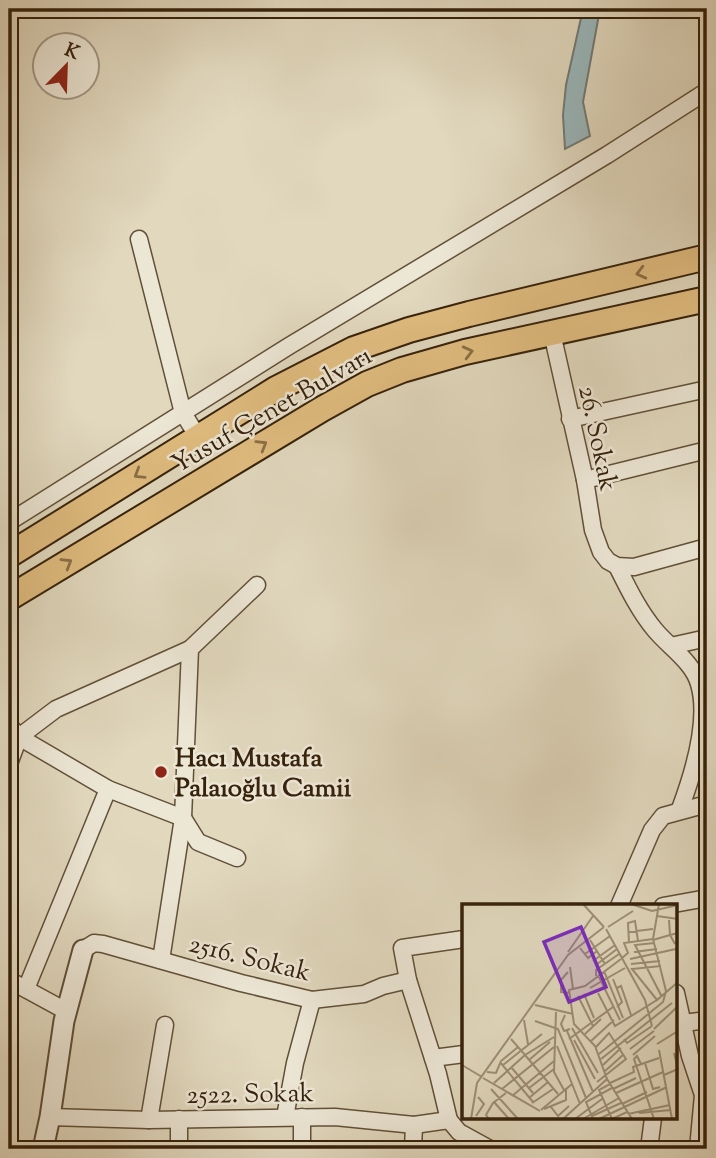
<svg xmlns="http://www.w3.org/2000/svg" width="716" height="1158" viewBox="0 0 716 1158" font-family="'Sorts Mill Goudy',serif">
<rect width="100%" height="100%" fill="#e1d8be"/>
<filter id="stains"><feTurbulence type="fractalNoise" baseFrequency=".00286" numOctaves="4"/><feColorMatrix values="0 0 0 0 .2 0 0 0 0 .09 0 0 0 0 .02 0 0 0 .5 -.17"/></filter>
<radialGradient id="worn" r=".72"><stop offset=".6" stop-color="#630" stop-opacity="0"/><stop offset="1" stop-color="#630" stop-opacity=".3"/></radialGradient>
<!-- water -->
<path fill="#9ab7bc" stroke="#727b75" stroke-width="2" d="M583 9H600L583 102 590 136 565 149 563 115 566 85Z"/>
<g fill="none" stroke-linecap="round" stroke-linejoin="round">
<!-- minor casing -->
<g stroke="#615038" stroke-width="19">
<g id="minor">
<path d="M139 239 183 413 198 437"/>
<path d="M552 333 585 480 593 530 601 552 608 561 617 566 634 567 707 547"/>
<path d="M570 419 707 389"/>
<path d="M585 480 707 450"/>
<path d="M9 522 289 346 607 155 707 91"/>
<path d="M617 566C628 588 639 611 655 630 669 647 693 662 699 684 710 721 693 774 680 809"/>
<path d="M671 646 707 638"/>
<path d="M9 725 19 737 108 789 183 818 198 842 237 858"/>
<path d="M9 764 19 737 56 709 190 649"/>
<path d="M619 906 652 830 663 816 707 804"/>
<path d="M663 906 707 898"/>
<path d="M464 939 402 948 408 980 438 1074 449 1120 459 1132 490 1149"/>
<path d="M83 950 94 943 103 944 241 983 312 1000 364 994 383 986 408 980"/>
<path d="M161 960 183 818 190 649 257 585"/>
<path d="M9 980 66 1011"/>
<path d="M26 989 108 789"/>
<path d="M676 993 690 1056 703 1095 698 1149"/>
<path d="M676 1024 707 1020"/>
<path d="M433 1058 464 1054"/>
<path d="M50 1117 149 1120 335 1117 414 1125 449 1120"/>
<path d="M285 1117 295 1063 312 1000"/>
<path d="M179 1119V1149"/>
<path d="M149 1120 165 1025"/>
<path d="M302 1149V1117"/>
<path d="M413 1149 414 1125"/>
<path d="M649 1149 653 1118"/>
</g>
</g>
<!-- tertiary casing -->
<g stroke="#615038" stroke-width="23">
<path id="tertiary" d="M43 1149 50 1117 64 1021 83 950"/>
</g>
<!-- trunk casing -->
<g stroke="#36220b" stroke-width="28">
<g id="trunk">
<path d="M9 555 276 389 354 349 409 330 469 314 707 257"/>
<path d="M9 598 322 409 367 384 402 370 465 352 707 299"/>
</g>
</g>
<!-- minor -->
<use href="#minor" stroke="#ece6d5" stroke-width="16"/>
<!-- tertiary -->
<use href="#tertiary" stroke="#ece6d5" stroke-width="19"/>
<!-- trunk -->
<use href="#trunk" stroke="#e0bc7f" stroke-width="24"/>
</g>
<!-- one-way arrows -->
<defs><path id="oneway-chevron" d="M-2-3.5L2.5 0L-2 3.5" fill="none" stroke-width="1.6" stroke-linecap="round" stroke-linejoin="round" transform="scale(1.75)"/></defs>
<g stroke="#8b6f45">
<use href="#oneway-chevron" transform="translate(641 273) rotate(166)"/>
<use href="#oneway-chevron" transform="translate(468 352) rotate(-14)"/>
<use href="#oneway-chevron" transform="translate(262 445) rotate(-31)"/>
<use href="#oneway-chevron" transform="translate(139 474) rotate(148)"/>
<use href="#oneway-chevron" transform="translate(67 563) rotate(-31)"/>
</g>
<!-- markers -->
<circle fill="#8f2418" stroke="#ece6d5" stroke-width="2.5" cx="161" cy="772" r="7"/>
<g text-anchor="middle" stroke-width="5" stroke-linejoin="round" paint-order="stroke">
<!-- street labels -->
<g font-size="26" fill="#36220b" stroke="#ece6d5">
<text transform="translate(271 409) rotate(-30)" y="9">Yusuf Çenet Bulvarı</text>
<text transform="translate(599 438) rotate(78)" y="9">26. Sokak</text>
<text transform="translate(250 957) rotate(14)" y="9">2516. Sokak</text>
<text transform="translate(250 1093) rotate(-1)" y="9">2522. Sokak</text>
</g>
<!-- poi labels -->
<g font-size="26" font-weight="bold" fill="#36220b" stroke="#ece6d5" text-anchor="start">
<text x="175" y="766">Hacı Mustafa<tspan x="175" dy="30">Palaıoğlu Camii</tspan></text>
</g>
</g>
<!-- overview -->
<g transform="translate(462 904)">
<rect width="215" height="215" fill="#e1d8be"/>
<path fill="none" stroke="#9d8f76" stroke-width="2" d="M121 0 142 23M169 0 190 7 216 1M195 12 216 15M207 16 208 31 216 29M146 23 171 7M144 25 183 96 190 122M166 28 191 25M128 36 143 60M191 36 208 31 213 40M167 38 166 19 173 17 176 37M192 39 173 41 200 93M118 44 126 54 135 47M106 48 131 12M172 48 195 45M123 50 148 32M160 54 166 49 162 39 191 35M159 55 123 82 107 86 112 120 133 142 145 175 170 215M168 55 214 45M131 57 153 41M169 60 198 57M134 61 155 45M199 62 170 65 195 96 216 78M108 63 111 85M142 67 161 114M106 68 99 76V88L108 89M136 71 158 116M134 72V66L157 50M151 75 160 98 155 103M128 84 163 64M155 84 159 82 169 111M136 89 153 122 195 96M122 90 132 114M116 92 131 122M73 101 111 110M94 108 92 168 102 186M103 111 99 120 102 127 108 125M62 116 66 140M73 117 96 125 124 194M110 124 136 169M192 125 214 104M105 127 131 188M123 130 139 115M49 135 63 151 92 133M107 135 151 103M162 135 165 139 190 122M112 136 133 175M129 137 152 116M195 140 216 127M95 142 118 200M134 143 147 129 164 155 135 178M168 145 192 127M197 146 210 215M137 150 201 98 204 87 191 35 197 0M171 151 193 132M139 155 210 99M67 156 88 138M38 158 71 198M183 159 191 185 198 183M179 160 175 152 172 155 192 215M0 161 20 173M41 161 80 130M141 161 159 144M49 163 71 189M143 167 162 150M25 168 34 169 39 157 56 143M202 171 216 165 212 149M21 174 78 207M32 179 63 151 96 190M148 179 172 168 171 163 197 154M148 180 137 186 150 215 165 208M67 184 92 165M29 185 56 215M40 185 92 143M151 185 174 174M154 189 201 168M50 192 92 157M67 194 86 178M32 198 47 215M70 199 91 185M160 200 185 188M89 203 96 212 107 202M82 205 104 196V184M79 206 110 180M177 209 209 206M166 210 208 201M14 212 22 200 16 193M130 212 159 199M9 215 15 179 106 51 142 23M27 215 24 211 31 199 44 189M101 215 145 175M113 215 140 195M121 215 157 194M131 215 124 198 150 184M137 215 205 183"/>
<path fill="#7b2cbf" fill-opacity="0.15" stroke="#7b2cbf" stroke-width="3.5" d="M119 23 144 83 107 98 82 38Z"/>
<rect width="215" height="215" fill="none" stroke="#36220b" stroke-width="3.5"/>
</g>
<!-- margin -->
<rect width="716" height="1158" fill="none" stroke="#e1d8be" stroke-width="35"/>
<rect x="10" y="10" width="695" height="1137" fill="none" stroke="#36220b" stroke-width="3.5"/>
<rect x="18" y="18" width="681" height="1123" fill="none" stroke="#36220b" stroke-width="2"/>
<!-- north arrow -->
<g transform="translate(66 66) rotate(23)"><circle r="33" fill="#ece6d5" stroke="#a39884" stroke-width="2"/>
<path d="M0-5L12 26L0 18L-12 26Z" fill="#8f2418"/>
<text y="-10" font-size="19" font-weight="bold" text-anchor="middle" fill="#36220b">K</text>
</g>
<rect width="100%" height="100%" filter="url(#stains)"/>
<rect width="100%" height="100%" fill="url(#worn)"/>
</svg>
